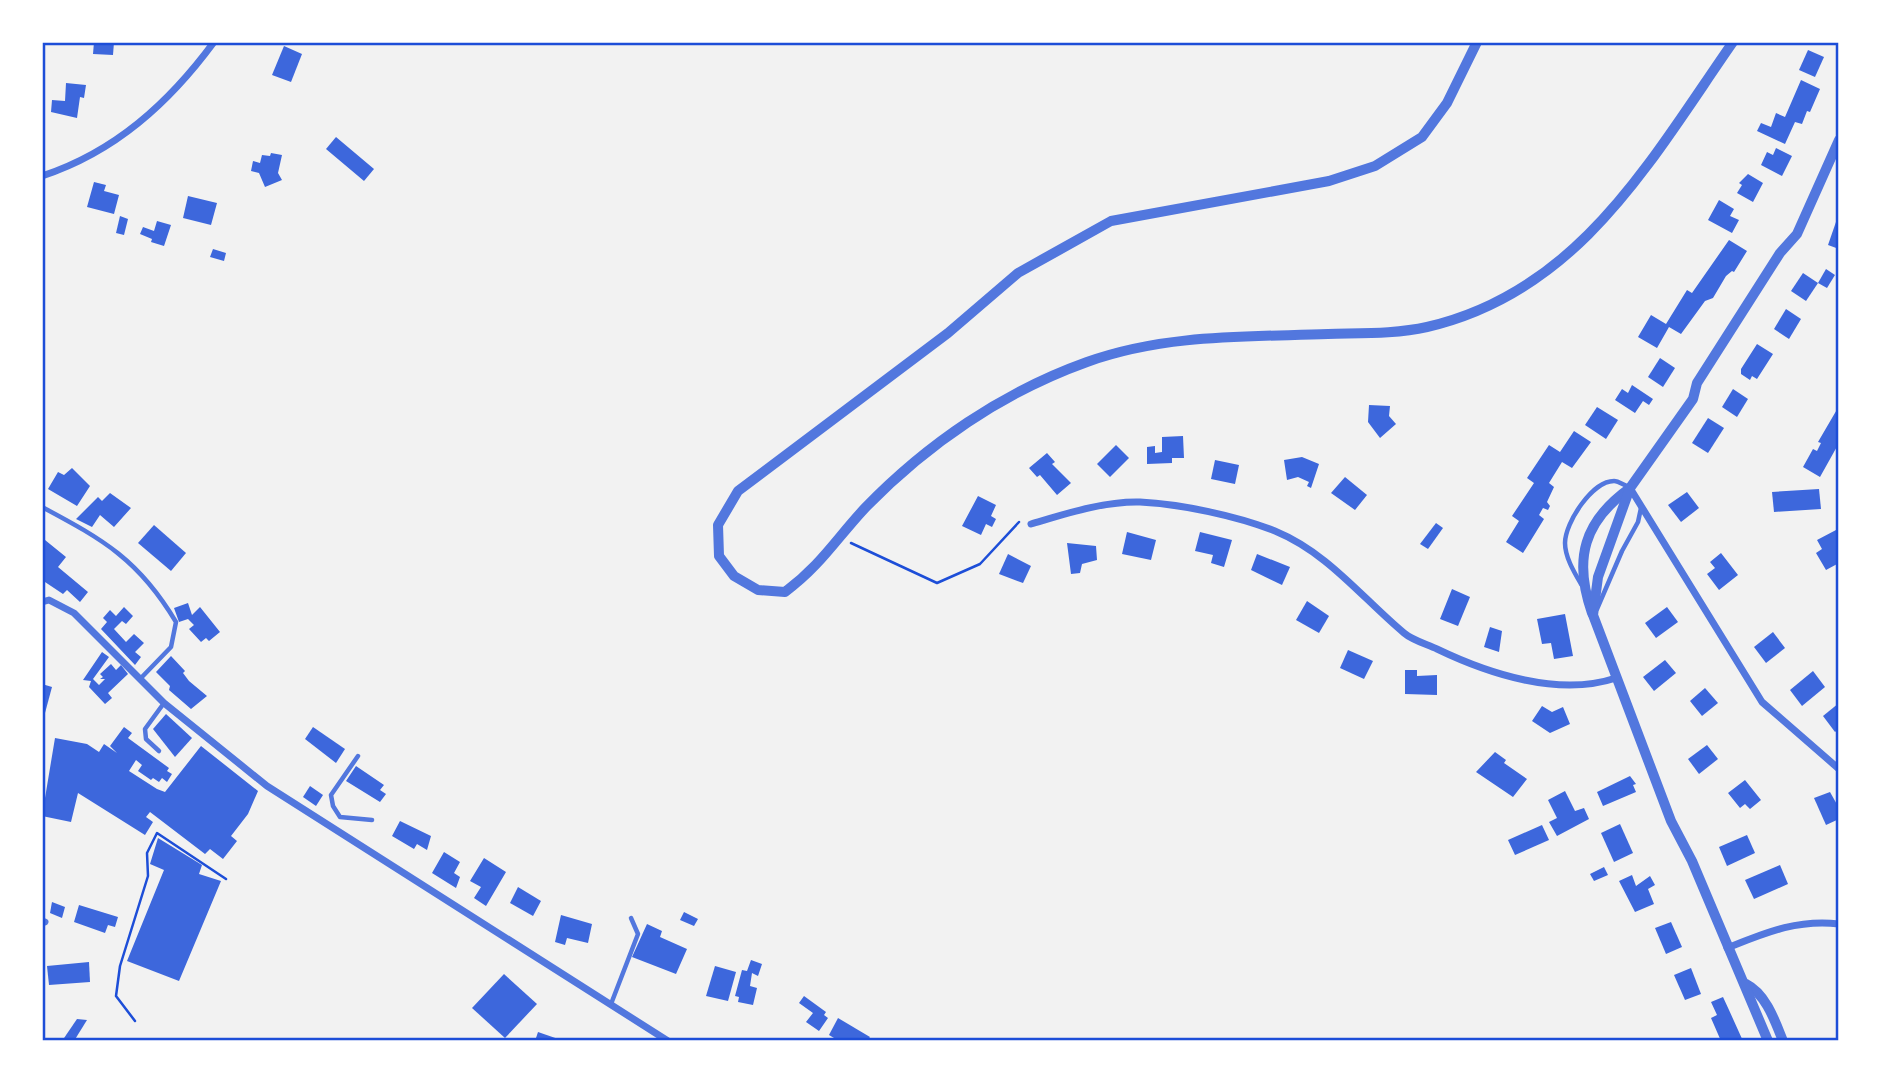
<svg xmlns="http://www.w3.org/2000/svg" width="1881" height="1083" viewBox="0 0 1881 1083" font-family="Jost,sans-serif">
<rect width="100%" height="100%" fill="#f2f2f2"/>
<!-- building -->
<g fill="#3d67dc">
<path d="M94 42H114L113 55 93 54Z"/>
<path d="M284 46 302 54 291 82 272 75Z"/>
<path d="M1808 50 1824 57 1815 77 1799 70Z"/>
<path d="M1801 80 1820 89 1810 112 1807 111 1802 124 1795 122 1785 144 1757 131 1761 123 1771 127 1776 113 1785 117Z"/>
<path d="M66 83 86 85 84 98 80 97 77 118 51 112 52 100 65 101Z"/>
<path d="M336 137 374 169 364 181 326 149Z"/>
<path d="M1776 148 1792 156 1782 176 1761 165 1767 152 1773 155Z"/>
<path d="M271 153 282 155 278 173 282 180 265 187 259 173 251 171 253 161 260 163 262 155 270 156Z"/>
<path d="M1748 174 1763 183 1753 202 1737 193 1742 185 1739 183Z"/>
<path d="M94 182 106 185 104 191 119 195 114 214 87 207Z"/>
<path d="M188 196 217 203 211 225 183 218Z"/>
<path d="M1719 200 1734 209 1730 216 1739 220 1732 233 1708 220Z"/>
<path d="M120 216 128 219 124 235 116 233Z"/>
<path d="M1837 219 1839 221V249L1828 245Z"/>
<path d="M157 221 171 225 164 246 151 242 152 239 140 234 143 227 154 231Z"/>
<path d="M1729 240 1747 251 1734 272 1732 271 1726 276 1713 298 1705 301 1681 334 1669 327 1657 348 1638 337 1651 315 1666 324 1687 290 1692 293Z"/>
<path d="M213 249 226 253 224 261 210 257Z"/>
<path d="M1826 269 1835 275 1827 288 1818 283Z"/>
<path d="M1803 273 1818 283 1806 301 1791 291Z"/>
<path d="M1786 309 1801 319 1789 339 1774 329Z"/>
<path d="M1757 344 1773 354 1757 379 1752 376 1750 380 1741 374V369Z"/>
<path d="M1660 358 1675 368 1663 387 1648 377Z"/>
<path d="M1632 385 1653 399 1649 405 1643 401 1635 413 1615 400 1622 389 1628 393Z"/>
<path d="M1733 389 1748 399 1737 417 1722 407Z"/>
<path d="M1369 405 1390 406 1389 416 1396 424 1380 438 1368 422Z"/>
<path d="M1839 406V443L1820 477 1803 467 1813 449 1817 451 1821 443 1818 442Z"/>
<path d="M1597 407 1618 420 1606 439 1585 425Z"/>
<path d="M1708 418 1724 428 1708 453 1692 443Z"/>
<path d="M1574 431 1591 442 1572 468 1562 462 1549 483 1554 487 1547 502 1550 506 1548 510 1543 508 1539 515 1544 519 1523 553 1506 542 1519 521 1512 516 1534 483 1527 478 1549 445 1560 452Z"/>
<path d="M1183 436 1184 458H1172V463L1147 464V447L1155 446V453L1162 452V437Z"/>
<path d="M1116 445 1129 458 1110 477 1097 464Z"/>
<path d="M1047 453 1055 462 1052 464 1071 483 1057 495 1040 475 1037 477 1029 468Z"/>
<path d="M1302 457 1319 464 1311 488 1307 486 1309 482 1298 477 1287 480 1284 460Z"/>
<path d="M1215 460 1239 465 1235 484 1211 479Z"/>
<path d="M72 468 90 486 77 506 48 489 58 472 64 475Z"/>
<path d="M1345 477 1367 495 1355 510 1331 493Z"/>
<path d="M1819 489 1821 509 1774 512 1772 492Z"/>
<path d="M1687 492 1699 508 1681 522 1668 505Z"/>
<path d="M110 493 131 508 114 527 100 515 92 527 76 519 98 497 102 501Z"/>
<path d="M978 496 996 505 991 516 996 519 992 527 986 524 981 535 962 526Z"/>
<path d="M1436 523 1443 528 1428 549 1420 544Z"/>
<path d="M154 525 186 553 171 571 138 543Z"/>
<path d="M1836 530 1839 536V556L1836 558 1839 563 1826 570 1816 553 1822 549 1817 540Z"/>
<path d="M1127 532 1156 540 1151 560 1122 554Z"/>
<path d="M1200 532 1232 540 1224 567 1211 563 1213 555 1195 551Z"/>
<path d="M45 540 66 557 58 567 88 592 80 602 67 590 63 594 42 580V544Z"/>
<path d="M1067 543 1096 546 1097 560 1082 564 1080 573 1071 574Z"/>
<path d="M1721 553 1738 575 1719 590 1707 574 1715 568 1710 562Z"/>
<path d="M1008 554 1031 566 1023 583 999 574Z"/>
<path d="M1257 554 1290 567 1282 585 1251 570Z"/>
<path d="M1452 589 1470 597 1458 626 1440 619Z"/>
<path d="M1307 601 1329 616 1319 633 1296 620Z"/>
<path d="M188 603 192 615 200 607 220 632 209 641 206 638 201 642 189 629 194 625 188 619 179 622 174 608Z"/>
<path d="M124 607 133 616 126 624 122 621 114 629 126 642 134 634 144 643 135 652 141 657 135 665 101 629 107 622 103 618 110 610 116 616Z"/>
<path d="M1667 607 1678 622 1656 638 1645 623Z"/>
<path d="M1565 614 1573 656 1554 659 1551 643 1542 644 1537 619Z"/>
<path d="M1490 627 1502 631 1499 652 1484 647Z"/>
<path d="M1773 632 1785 648 1766 663 1754 647Z"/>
<path d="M1348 650 1373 661 1364 679 1340 668Z"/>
<path d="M102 652 109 657 93 679 99 685 105 679H100L103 677 100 674 111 664 116 670 121 665 128 674 108 693 112 698 105 704 89 687 91 681 83 680Z"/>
<path d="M171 656 185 671 183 673 189 681 207 696 191 709 169 690 170 686 156 672Z"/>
<path d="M1665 660 1676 673 1654 691 1643 677Z"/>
<path d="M1405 670H1417V676L1437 675V695L1405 694Z"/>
<path d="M1813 671 1825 687 1802 706 1790 690Z"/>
<path d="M42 684 52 687 45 713 42 712Z"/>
<path d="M1705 688 1718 703 1702 716 1690 701Z"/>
<path d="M1839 703V729L1835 732 1823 716Z"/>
<path d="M1542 706 1552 712 1563 707 1570 724 1550 733 1532 721Z"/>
<path d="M166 714 192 738 175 757 153 729Z"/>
<path d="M124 727 132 733 128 738 169 768 167 771 172 774 167 782 162 778 159 782 153 778 151 780 138 771 142 765 136 760 129 771 157 789 165 792 201 746 258 791 248 814 231 836 237 841 223 859 210 849 205 854 150 812 146 817 153 822 145 835 78 793 71 822 42 816 55 738 87 744 99 752 104 744 117 753 110 746Z"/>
<path d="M313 727 345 749 336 763 305 739Z"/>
<path d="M1707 745 1718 759 1699 774 1688 759Z"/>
<path d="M1495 752 1506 760 1504 763 1527 779 1513 797 1476 772Z"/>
<path d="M356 766 384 785 380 790 386 794 380 802 346 781Z"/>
<path d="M1630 776 1636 784 1633 785 1636 792 1603 806 1597 792Z"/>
<path d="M1745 780 1761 800 1750 809 1745 804 1740 808 1728 793Z"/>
<path d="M310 786 323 795 316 806 303 797Z"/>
<path d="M1565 791 1575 811 1584 808 1589 819 1557 836 1549 822 1557 818 1548 800Z"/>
<path d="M1830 792 1839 808V819L1826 825 1814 798Z"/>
<path d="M400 821 431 836 427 850 417 844 414 849 392 836Z"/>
<path d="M1620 824 1633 853 1614 862 1601 833Z"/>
<path d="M1542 825 1549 840 1515 855 1508 840Z"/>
<path d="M1747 835 1755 853 1727 866 1719 847Z"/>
<path d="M158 838 202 865 199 874 221 881 179 981 127 961 164 870 150 864Z"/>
<path d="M444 852 460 862 454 873 460 877 456 888 432 873Z"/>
<path d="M484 858 506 872 486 906 474 898 481 887 470 881Z"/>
<path d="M1780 865 1788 884 1754 899 1745 880Z"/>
<path d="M1604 867 1608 875 1594 881 1590 874Z"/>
<path d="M1632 875 1636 886 1650 876 1655 885 1648 889 1654 904 1635 912 1619 881Z"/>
<path d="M518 887 541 901 533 916 510 903Z"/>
<path d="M52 902 65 907 62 918 50 913Z"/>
<path d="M79 905 118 917 115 927 108 925 105 933 74 922Z"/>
<path d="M684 912 698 919 694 926 680 920Z"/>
<path d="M561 915 592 924 588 943 567 938 565 945 555 942Z"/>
<path d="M1671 922 1682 947 1666 954 1655 928Z"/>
<path d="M647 924 662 931 660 937 687 949 676 974 632 957Z"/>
<path d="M751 960 762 964 758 976 752 973 750 986 757 988 753 1005 738 1002 739 997 735 996 742 970 747 971Z"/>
<path d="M89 962 90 982 49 985 47 966Z"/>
<path d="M715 966 736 972 728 1001 706 996Z"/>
<path d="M1691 968 1701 994 1685 1000 1674 975Z"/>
<path d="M504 974 537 1004 505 1038 472 1008Z"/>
<path d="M804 996 826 1012 824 1015 828 1018 819 1031 806 1022 813 1013 799 1003Z"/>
<path d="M1723 997 1729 1010 1743 1041H1721L1711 1018 1717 1015 1711 1002Z"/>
<path d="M838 1018 870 1037 867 1041H839L829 1035Z"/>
<path d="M77 1019 87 1020 74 1041H62Z"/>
<path d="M538 1032 564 1041H535Z"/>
</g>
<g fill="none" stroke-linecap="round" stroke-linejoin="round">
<!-- path -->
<g stroke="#1d4ed8" stroke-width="2.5">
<path d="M851 543 937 583 980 564 1019 522"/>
<path d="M135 1021 116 996 120 966 148 876 147 853 157 833 226 879"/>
</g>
<!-- service -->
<g stroke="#5277de" stroke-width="4.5">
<path d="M42 507C104 540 139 560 176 622L171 647 141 678"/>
<path d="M1581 584C1574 572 1565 557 1565 543 1565 523 1592 481 1614 481 1619 481 1625 486 1630 487"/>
<path d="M1597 609 1622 551 1638 522 1641 508"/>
<path d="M159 751 146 739 145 729 164 703"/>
<path d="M358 756 331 795 333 806 340 817 372 820"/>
<path d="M611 1004 638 934 631 918"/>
</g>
<!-- minor -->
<g stroke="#5277de" stroke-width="7">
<path d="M42 176C115 152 169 103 214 42"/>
<path d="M1630 488 1762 702 1839 769"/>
<path d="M1031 524C1065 514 1104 501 1140 502 1181 504 1237 516 1275 531 1328 553 1361 597 1404 633 1412 640 1426 644 1437 649 1489 674 1559 697 1616 678"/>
<path d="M42 602 49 600 74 613 164 703 267 786 668 1041"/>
<path d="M42 921 45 922"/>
<path d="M1727 948C1765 933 1797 919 1839 924"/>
</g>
<!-- tertiary -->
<g stroke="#5277de" stroke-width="10">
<path d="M1477 42 1447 103 1422 137 1375 166 1329 181 1111 221 1018 273 948 333 738 491 718 525 719 556 734 576 758 590 785 592C821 565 836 539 865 508 927 444 1003 392 1087 362 1165 334 1246 337 1328 334 1360 333 1396 334 1427 327 1579 292 1650 161 1733 42"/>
<path d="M1592 613C1573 559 1584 521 1630 488"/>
<path d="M1746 984C1766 994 1775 1021 1783 1041"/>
<path d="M1768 1041 1692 861 1671 821 1593 615 1598 577 1630 488 1693 399 1697 383 1780 253 1797 234 1839 140"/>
</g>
</g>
<!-- border -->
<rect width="1881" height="1083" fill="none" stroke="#ffffff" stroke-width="88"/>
<rect x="44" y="44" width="1793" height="995" fill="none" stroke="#1d4ed8" stroke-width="2.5"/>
</svg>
